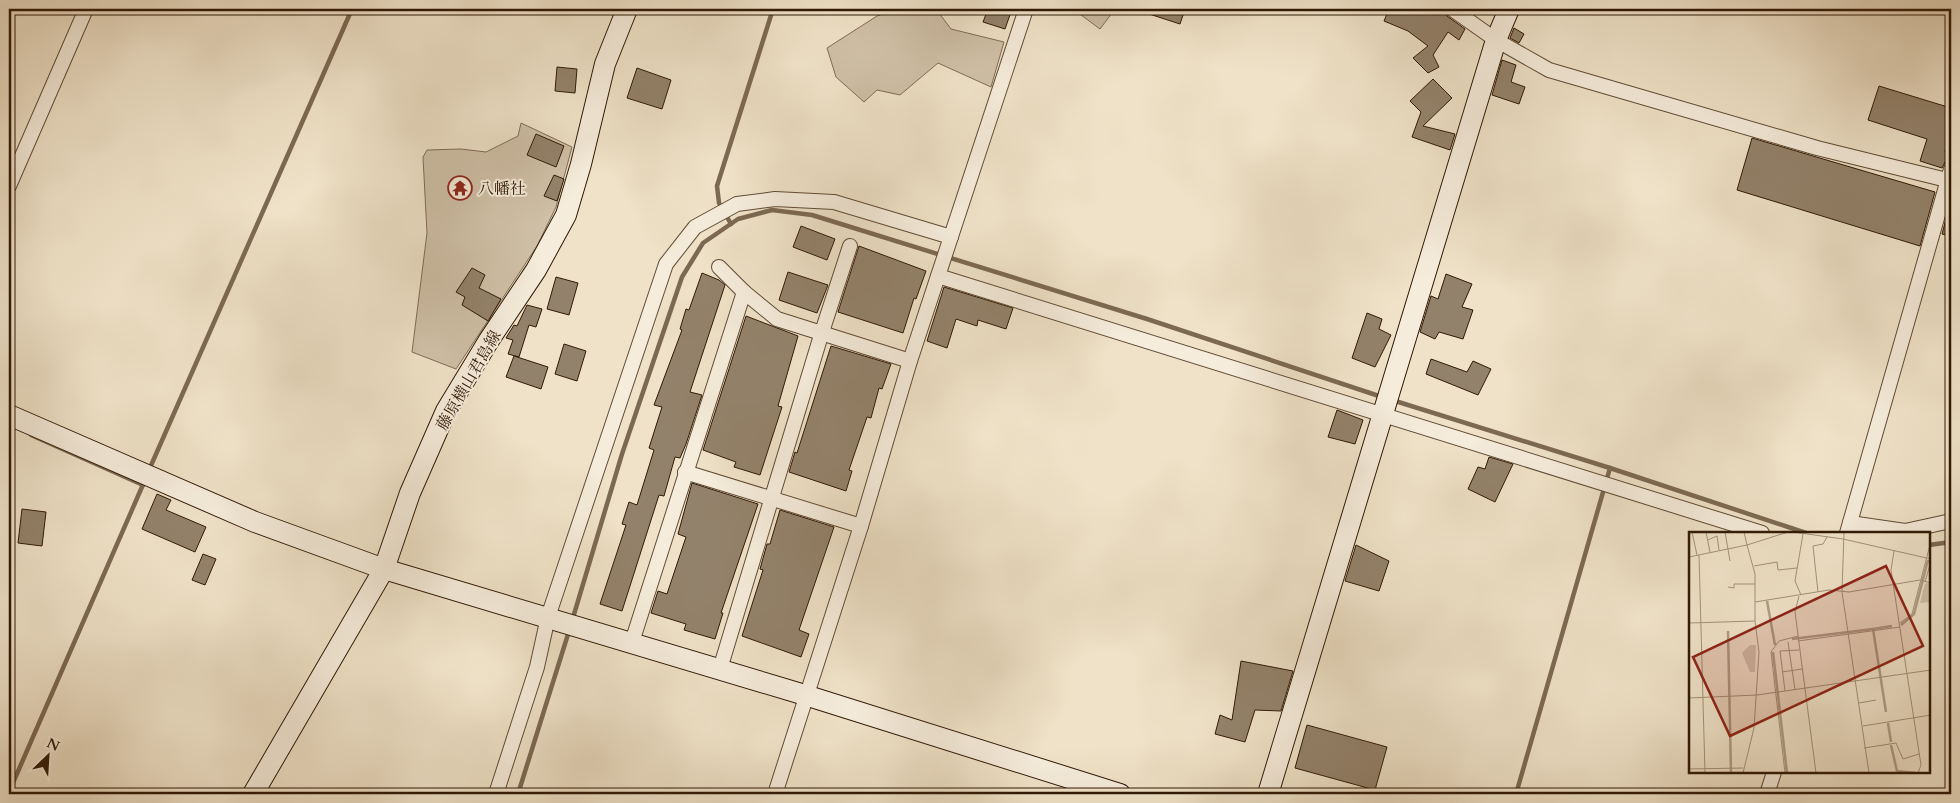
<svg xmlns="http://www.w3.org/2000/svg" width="1960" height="803" viewBox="0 0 1960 803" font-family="Cardo,'Noto Serif JP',serif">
<rect width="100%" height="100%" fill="#efe2c8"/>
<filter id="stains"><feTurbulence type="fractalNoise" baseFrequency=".004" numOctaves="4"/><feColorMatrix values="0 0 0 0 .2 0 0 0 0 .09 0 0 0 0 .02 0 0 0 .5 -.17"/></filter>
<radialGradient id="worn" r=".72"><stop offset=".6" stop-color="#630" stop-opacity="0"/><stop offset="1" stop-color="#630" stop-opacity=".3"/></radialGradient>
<!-- green -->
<g fill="#cfc0a7" stroke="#806c56">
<path d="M897 9H936L951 29 1004 42 991 87 938 63 900 95 877 90 864 102 836 77 827 48 877 16Z"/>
<path d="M1073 9H1115L1100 29Z"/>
<path d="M521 123 572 147 556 207 537 246 456 369 412 352 427 233 423 157 427 150 461 149 486 152 518 136Z"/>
</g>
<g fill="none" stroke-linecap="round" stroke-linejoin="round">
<!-- stream -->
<g stroke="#7c6953" stroke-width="4.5">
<path d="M731 224 719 203 717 186 773 9"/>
<path d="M1392 400 1610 468"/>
<path d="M31 435 143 485"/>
<path d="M149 470 352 9"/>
<path d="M1929 545 1951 542"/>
<path d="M572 621 622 454 682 277 703 243 738 219 772 210 812 215 1147 319 1382 397"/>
<path d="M9 792 145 480"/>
<path d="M518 794 569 631"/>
<path d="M1516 794 1610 468 1806 533"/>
</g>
</g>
<!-- building -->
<g fill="#93826b" stroke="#301906">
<path d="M988 9H1012L1005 29 983 22Z"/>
<path d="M1140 9H1185L1180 24 1140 11Z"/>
<path d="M1389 9H1442L1447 16 1465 29 1459 40 1448 32 1433 55 1439 67 1428 73 1413 58 1428 46 1408 31 1384 21Z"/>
<path d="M1514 28 1524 34 1519 43 1510 38Z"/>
<path d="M1502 60 1516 65 1511 82 1525 87 1519 104 1492 95Z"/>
<path d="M557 67 577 69 575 93 555 91Z"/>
<path d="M637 68 671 80 662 109 627 98Z"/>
<path d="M1433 79 1452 98 1423 126 1455 134 1450 150 1412 137 1421 112 1410 101Z"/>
<path d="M1879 86 1951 108V129L1945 152 1951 153V160L1945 162 1942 168 1920 161 1927 139 1868 120Z"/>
<path d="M536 134 564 146 556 167 527 155Z"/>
<path d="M1752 138 1935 192 1920 246 1737 190Z"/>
<path d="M554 175 564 179 557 201 544 196Z"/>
<path d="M1951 200V236L1942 234Z"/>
<path d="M801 226 835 239 827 260 793 247Z"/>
<path d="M859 246 926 271 916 299 914 298 903 333 838 312Z"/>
<path d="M472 268 485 275 479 288 501 299 488 321 462 305 465 297 456 292Z"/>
<path d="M788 272 828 285 817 313 779 300Z"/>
<path d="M702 273 719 280 725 285 690 392 702 395 686 444 680 458 675 457 664 496 659 495 622 611 600 604 626 525 622 524 629 502 637 505 654 450 649 448 662 407 654 405 682 330 680 329 686 309 689 310Z"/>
<path d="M1446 274 1472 284 1462 307 1473 310 1463 339 1439 332 1435 339 1420 332 1431 296 1438 299Z"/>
<path d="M556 277 578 283 569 315 547 309Z"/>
<path d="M944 287 1013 308 1006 329 978 320 977 326 956 319 947 348 927 341Z"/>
<path d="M527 305 542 309 536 327 529 325 519 357 508 354 513 340 506 338 514 325 517 326Z"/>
<path d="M1367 313 1382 319 1379 329 1391 335 1375 367 1352 358Z"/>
<path d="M746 316 798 336 778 406 782 407 760 475 734 467 736 462 703 450Z"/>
<path d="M564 344 586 351 577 381 555 374Z"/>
<path d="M831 346 891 364 882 389 879 388 871 418 867 417 849 470 852 471 846 491 789 472 795 452 797 453Z"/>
<path d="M514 356 548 367 541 389 506 377Z"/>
<path d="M1431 359 1467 372 1473 361 1491 369 1478 395 1426 374Z"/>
<path d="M1337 410 1363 420 1355 444 1328 437Z"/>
<path d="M1489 457 1513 464 1495 502 1468 489 1478 467 1485 469Z"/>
<path d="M692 483 758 504 721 613H723L715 639 684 630 686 624 651 613 658 591 667 594 686 537 678 534Z"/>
<path d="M157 494 171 500 166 510 206 527 195 552 142 529Z"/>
<path d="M22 509 46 512 42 546 18 543Z"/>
<path d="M780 510 834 527 799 630 809 634 801 657 742 636 763 570 760 569 767 544H770Z"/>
<path d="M1356 545 1389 561 1379 591 1345 581Z"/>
<path d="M203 554 216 559 205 585 192 580Z"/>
<path d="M1241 661 1293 671 1281 711 1255 710 1245 742 1215 734 1220 715 1232 720Z"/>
<path d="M1307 725 1387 747 1375 790 1295 768Z"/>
</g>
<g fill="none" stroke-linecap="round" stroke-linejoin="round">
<!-- street casing -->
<g stroke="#604b36" stroke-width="16">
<g id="street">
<path d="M1452 9 1496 40 1549 70 1817 148 1951 181"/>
<path d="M9 186 86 9"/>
<path d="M719 267 744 292"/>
<path d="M938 276 1762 533"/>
<path d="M685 472 861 526"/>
<path d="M1850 523 1905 531 1951 521"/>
<path d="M1847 533 1951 169"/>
<path d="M632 642 744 292 777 319 910 361"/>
<path d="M720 669 822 332 850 246"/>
<path d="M496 794 537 667 548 617 666 264 695 227 737 204 775 199 834 202 951 237"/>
<path d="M775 794 861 526 910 361 1026 9"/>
<path d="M1767 794 1774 772"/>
</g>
</g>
<!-- secondary casing -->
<g stroke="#301906" stroke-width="22">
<g id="secondary">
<path d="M9 415 255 522 384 569 805 695 1120 794"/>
<path d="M253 794 384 569 410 493 446 411 489 340 536 270 566 215 581 164 605 64 627 9"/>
<path d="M1268 794 1496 40 1509 9"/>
</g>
</g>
<!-- street -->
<use href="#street" stroke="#f5ecdb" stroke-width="14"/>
<!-- secondary -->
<use href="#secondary" stroke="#f5ecdb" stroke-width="20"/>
</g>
<!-- icons -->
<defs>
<g id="temple-ring" transform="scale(1.25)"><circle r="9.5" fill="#f5ecdb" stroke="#8f2418" stroke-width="1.5"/><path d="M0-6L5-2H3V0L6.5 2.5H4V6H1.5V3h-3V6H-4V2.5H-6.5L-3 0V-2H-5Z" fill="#8f2418"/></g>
</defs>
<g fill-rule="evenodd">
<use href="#temple-ring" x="460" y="188"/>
</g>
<g text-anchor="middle" stroke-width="4" stroke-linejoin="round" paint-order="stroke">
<!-- poi labels -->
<g font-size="16" fill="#301906" stroke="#f5ecdb" text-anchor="start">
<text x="478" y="194">八幡社</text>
</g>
<!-- street labels -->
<g font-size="16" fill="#301906" stroke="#f5ecdb">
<text transform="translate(468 380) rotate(-60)" y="6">藤原横山君島線</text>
</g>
</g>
<!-- overview -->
<g transform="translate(1689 532)">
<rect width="241" height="241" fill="#efe2c8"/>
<path d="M236 51 241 52V70L231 71ZM61 113H67L66 140H61L53 121Z" fill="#cfc0a7"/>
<path fill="none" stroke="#ae9e86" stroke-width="2.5" d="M78 69 86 113M212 93 225 82 239 28M39 99 42 241M103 107 184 97M84 120 98 241M197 180 184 97 203 94M199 191 202 210M202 213 208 239 226 241"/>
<path fill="none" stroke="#a3927a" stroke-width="1" d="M3 0 8 23M17 0 21 20M36 0 41 29M104 0 154 7 242 27M155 0 153 60 180 241M19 8 28 4 30 18M205 19 202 38 232 233 229 241M10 23 16 241M0 25 58 13 55 0M65 34 88 30 89 38 108 36M236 50 242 29M39 55 45 56V52H66M129 60 124 14 134 12 138 5M112 63 106 49 114 2M110 64 106 80 127 241M66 70 140 58 160 60 231 48 242 51M0 91 66 89M211 91 223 82 242 9M109 109 211 95M99 110 106 158M93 140 113 137M96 159 91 119 110 118M0 166 68 163 242 138M170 171 187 168M174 194 242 183M175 216 207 211 214 227 230 222M0 237 54 236M54 241 65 196 70 120 66 89V42L58 13 99 0M96 241 82 120 90 109 109 104"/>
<path fill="#8f2418" fill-opacity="0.15" stroke="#8f2418" stroke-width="2.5" d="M197 34 234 114 41 204 4 125Z"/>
<rect width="241" height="241" fill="none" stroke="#301906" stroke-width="2.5"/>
</g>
<!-- margin -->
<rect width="1960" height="803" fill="none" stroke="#efe2c8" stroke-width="30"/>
<rect x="10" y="10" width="1940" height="783" fill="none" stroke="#301906" stroke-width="2.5"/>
<rect x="15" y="15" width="1930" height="773" fill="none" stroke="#301906"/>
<!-- north arrow -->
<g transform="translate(48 756) rotate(25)" stroke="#f5ecdb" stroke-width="4" paint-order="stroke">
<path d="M0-4L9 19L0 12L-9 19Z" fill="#301906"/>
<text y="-8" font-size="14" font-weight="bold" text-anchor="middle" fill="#301906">N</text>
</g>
<rect width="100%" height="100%" filter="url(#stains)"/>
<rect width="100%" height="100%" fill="url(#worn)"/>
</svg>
